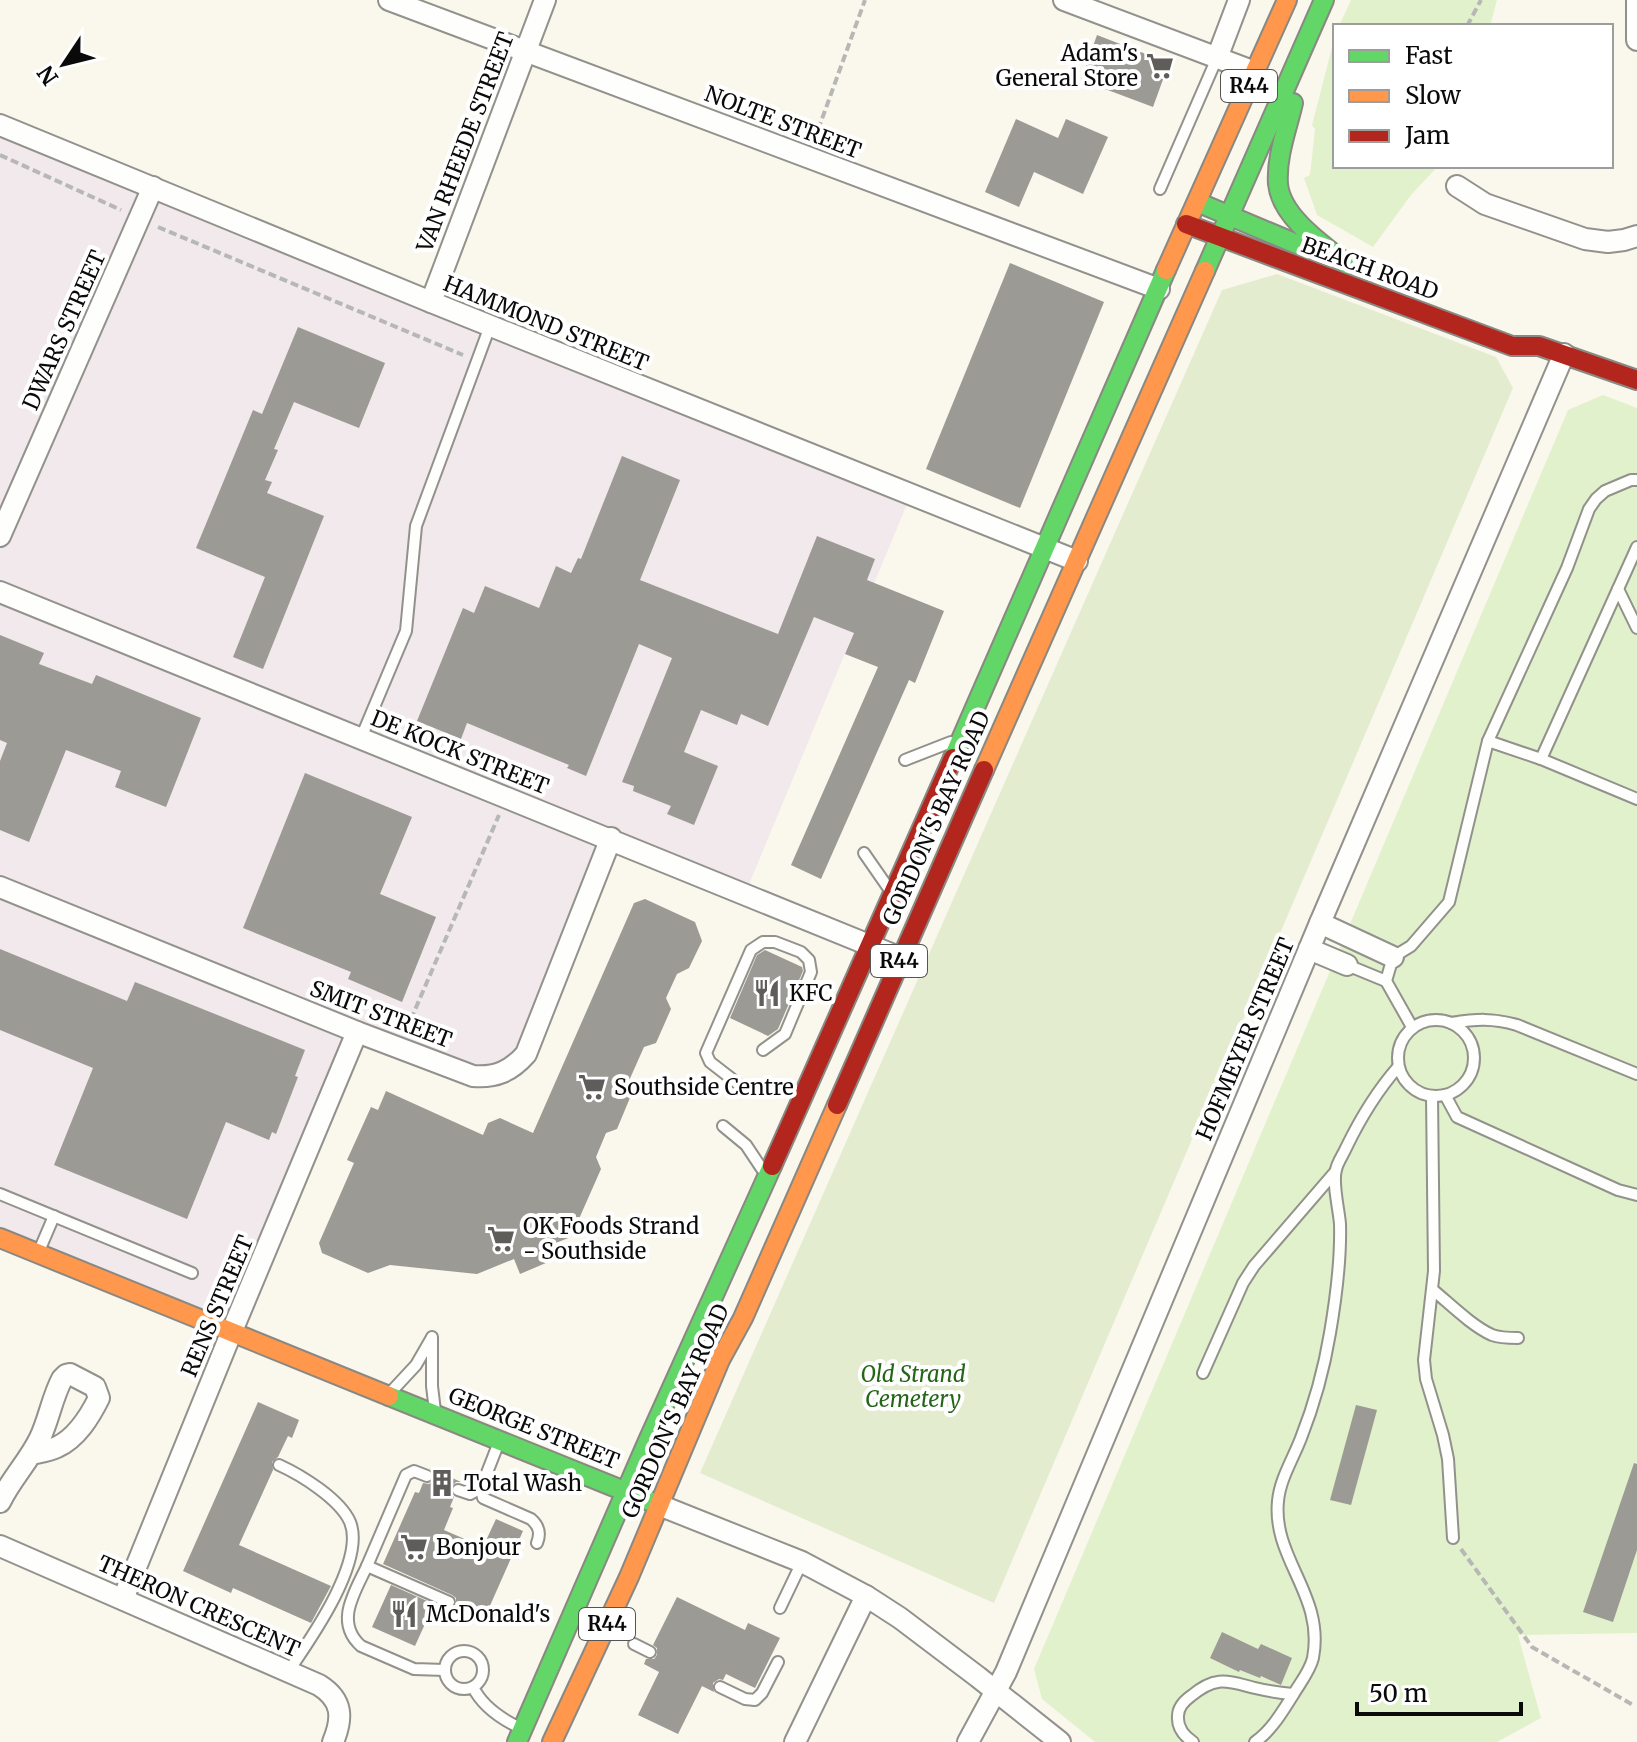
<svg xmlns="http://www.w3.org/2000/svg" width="1637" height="1742" viewBox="0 0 1637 1742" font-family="Merriweather,serif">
<rect width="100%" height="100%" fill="#faf8ed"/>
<!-- industrial -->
<path fill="#f1e9ec" d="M0 136 910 497 745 894 606 838 520 1051 480 1073 352 1030 227 1330 0 1239Z"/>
<!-- green -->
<g fill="#e1f1cb">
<path d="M1351 0H1497L1490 26H1339Z"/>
<path d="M1335 36V166H1438L1411 195 1373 247 1317 215 1304 178 1310 175 1315 129 1312 125Z"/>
<path d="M1603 395 1637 408V1633L1518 1635 1541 1718 1497 1742H1095L1042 1699 1034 1669 1568 410Z"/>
</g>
<!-- cemetery -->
<path fill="#e4ecd0" d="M1277 274 1496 357 1513 388 994 1603 700 1473 1222 290Z"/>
<!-- building -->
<g fill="#9c9a94">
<path d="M1097 35 1169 63 1153 107 1081 80Z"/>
<path d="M1016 119 1058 138 1066 119 1108 137 1083 194 1034 172 1019 207 985 192Z"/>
<path d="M1010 263 1104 302 1020 508 926 469Z"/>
<path d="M298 327 385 363 359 428 294 402 274 449 278 450 265 480 272 482 267 493 324 516 263 669 233 657 265 577 196 548 253 410 262 414Z"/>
<path d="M622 456 680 480 640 580 778 634 817 536 875 559 867 580 944 611 915 683 909 680 821 879 791 865 878 667 845 654 854 633 814 617 768 726 741 714 737 725 701 710 684 752 718 766 694 825 667 814 671 806 633 791 634 786 622 782 672 658 639 644 586 776 567 768 569 765 467 723 461 739 417 721 463 608 474 613 485 586 539 608 556 566 571 573 578 558 581 559Z"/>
<path d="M0 635 44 653 39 664 92 684 96 675 201 718 166 807 115 787 121 771 66 750 29 842 0 830V761L7 743 0 740Z"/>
<path d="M305 773 412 817 380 894 436 917 402 1002 348 979 351 972 243 928Z"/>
<path d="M645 899 695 922 702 941 689 968 677 974 666 998 671 1009 656 1043 644 1047 628 1083 632 1093 617 1129 606 1133 596 1157 601 1169 571 1237 548 1246 553 1260 520 1274 514 1259 477 1274 390 1265 368 1273 322 1253 319 1243 354 1163 347 1160 371 1107 378 1110 386 1091 483 1135 488 1123 500 1118 533 1133 634 903Z"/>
<path d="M0 949 127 1001 135 982 305 1050 295 1076 298 1077 276 1134 272 1132 269 1140 226 1122 187 1219 54 1165 93 1068 0 1030Z"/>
<path d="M765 950 802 967 803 971 778 1029 768 1036 730 1018 757 955Z"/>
<path d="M258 1402 299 1420 292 1438 288 1436 278 1457 272 1462 273 1470 239 1545 331 1586 311 1623 233 1588 231 1593 183 1571Z"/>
<path d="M1356 1405 1377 1410 1351 1505 1330 1500Z"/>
<path d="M1634 1463 1637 1464V1550L1613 1622 1583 1612Z"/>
<path d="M430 1468 461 1482H456L451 1487 450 1492 454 1497 450 1507 453 1508 444 1530 483 1547 496 1519 523 1531 485 1617 456 1605V1598L452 1595 383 1564 415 1492 419 1493 423 1483 429 1484 434 1480 435 1474Z"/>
<path d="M391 1585 434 1604 415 1646 372 1627Z"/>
<path d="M677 1597 745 1630 748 1623 780 1638 755 1688 726 1674 723 1680 719 1679 713 1683 714 1692 702 1686 678 1734 638 1715 659 1672 644 1664 646 1659H654L657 1655V1648L653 1645Z"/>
<path d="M1222 1632 1258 1649 1261 1644 1292 1658 1281 1685 1261 1676 1260 1678 1240 1670 1239 1672 1210 1658Z"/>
</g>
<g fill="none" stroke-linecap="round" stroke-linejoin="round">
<!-- lane casing -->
<g stroke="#92918c" stroke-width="14">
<g id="lane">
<path d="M1160 189 1217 58"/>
<path d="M1618 589 1637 628"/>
<path d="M361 738 406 631 416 526 490 326"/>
<path d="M1488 741 1541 759 1637 799"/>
<path d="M1541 759 1637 547"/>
<path d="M905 760 951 742"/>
<path d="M864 853 889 889"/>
<path d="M1347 965 1386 981"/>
<circle cx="1436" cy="1058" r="38"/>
<path d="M1451 1023C1477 1019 1492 1018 1517 1025L1637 1074"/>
<path d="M1412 1027 1386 981 1393 957 1411 946 1449 902 1488 741 1567 568 1589 509 1596 499 1605 491 1631 480H1637"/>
<path d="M741 1086 710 1062 706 1053 751 950 763 942H775L801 952 809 960 811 972 785 1034 763 1050"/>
<path d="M1445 1095 1457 1117 1618 1190 1637 1195"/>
<path d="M1432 1096 1434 1271 1424 1360 1426 1379 1443 1435 1448 1459 1453 1538"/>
<path d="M723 1126 746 1145 762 1169"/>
<path d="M0 1194 192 1273"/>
<path d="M39 1251 54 1216"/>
<path d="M1433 1290C1450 1304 1472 1326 1492 1335 1500 1338 1509 1338 1518 1338"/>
<path d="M432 1337V1386L435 1411"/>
<path d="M1203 1373 1243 1283 1254 1266 1335 1172"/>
<path d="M390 1393 416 1365 431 1339"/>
<path d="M499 1442 481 1488 483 1498 531 1519C539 1526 541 1533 537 1543"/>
<path d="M279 1465C301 1475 340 1499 350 1522 366 1561 310 1640 288 1672"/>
<path d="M458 1490 470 1494 481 1488"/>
<path d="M367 1566 406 1475 414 1471 427 1476"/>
<path d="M780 1608 802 1562"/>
<path d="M634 1644 650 1652"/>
<circle cx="464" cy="1670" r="19"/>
<path d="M445 1670 414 1669 361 1646C334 1622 355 1592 367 1566L449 1602"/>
<path d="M473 1687C482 1706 500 1718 518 1727"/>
<path d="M720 1687 745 1699 755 1700 762 1693 778 1662"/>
<path d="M1193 1742C1184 1736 1177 1728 1178 1716 1178 1707 1184 1701 1191 1696 1216 1675 1227 1681 1255 1688 1268 1691 1280 1693 1293 1694"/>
<path d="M1255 1742C1272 1730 1282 1712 1293 1695 1300 1683 1310 1671 1313 1658 1325 1595 1272 1559 1278 1501 1280 1479 1293 1459 1301 1438 1314 1405 1324 1369 1330 1333 1336 1298 1341 1260 1340 1224 1339 1210 1332 1182 1336 1170 1337 1163 1343 1155 1346 1148 1360 1119 1377 1091 1398 1067"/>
</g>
</g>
<!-- street casing -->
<g stroke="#92918c" stroke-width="24">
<g id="street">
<path d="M389 0 1159 289"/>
<path d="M1064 0 1255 72"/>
<path d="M1637 0V40"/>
<path d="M1217 58 1239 0"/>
<path d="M0 125 431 302 1077 561"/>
<path d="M1457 186 1485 204 1585 239 1608 242 1624 240 1637 236"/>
<path d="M431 302 545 0"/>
<path d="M0 536 153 187"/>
<path d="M0 592 901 958"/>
<path d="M0 887 357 1032 473 1076C496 1078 511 1071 526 1054L611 838"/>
<path d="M1320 923 1393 957"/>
<path d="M1309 949 1347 965"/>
<path d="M0 1502C11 1479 29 1461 40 1438 49 1419 52 1398 62 1379L66 1375 70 1374 95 1387 99 1398C90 1416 77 1438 57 1447 49 1451 40 1452 31 1454"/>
<path d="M659 1505 802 1562 866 1596 900 1618 978 1677 1060 1742"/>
<path d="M0 1546 319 1685C343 1700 343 1718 333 1742"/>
<path d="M123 1599 232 1331 357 1032"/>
<path d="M795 1742 866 1596"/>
<path d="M968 1742 1006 1672 1320 923 1564 354"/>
</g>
</g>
<!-- fast casing -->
<g stroke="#898883" stroke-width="22">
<g id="fast">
<path d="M1293 103C1287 129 1276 157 1278 184 1281 217 1323 245 1347 264"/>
<path d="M1197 202 1306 248"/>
<path d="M1205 271 1324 0"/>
<path d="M953 758 1166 270"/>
<path d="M389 1396 659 1505"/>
<path d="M517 1742 647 1443 772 1166"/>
</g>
</g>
<!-- slow casing -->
<g stroke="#898883" stroke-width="22">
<g id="slow">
<path d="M1166 270 1287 0"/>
<path d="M984 770 1205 271"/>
<path d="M0 1238 389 1396"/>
<path d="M552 1742 629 1577 720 1360 743 1318 837 1105"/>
</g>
</g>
<!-- jam casing -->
<g stroke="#898883" stroke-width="22">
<g id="jam">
<path d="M1186 224 1512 346H1539L1637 380"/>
<path d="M837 1105 984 770"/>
<path d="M772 1166 953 758"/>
</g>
</g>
<!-- path -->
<g stroke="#b7b7b5" stroke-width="4" stroke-dasharray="8 4" stroke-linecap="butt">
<path d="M1467 26 1481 0"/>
<path d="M814 141 865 0"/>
<path d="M0 155 121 210"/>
<path d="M158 227 463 355"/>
<path d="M403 1027 408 1026 499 815"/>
<path d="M1461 1549 1532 1647 1633 1705"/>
</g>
<!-- lane -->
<use href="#lane" stroke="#fefefc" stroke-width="10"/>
<!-- street -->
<use href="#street" stroke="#fefefc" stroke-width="20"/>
<!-- fast -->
<use href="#fast" stroke="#63d668" stroke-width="18"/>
<!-- slow -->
<use href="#slow" stroke="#ff974d" stroke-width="18"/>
<!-- jam -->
<use href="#jam" stroke="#b3261e" stroke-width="18"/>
</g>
<!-- icons -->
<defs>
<g id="supermarket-bare" transform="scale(2.16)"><path d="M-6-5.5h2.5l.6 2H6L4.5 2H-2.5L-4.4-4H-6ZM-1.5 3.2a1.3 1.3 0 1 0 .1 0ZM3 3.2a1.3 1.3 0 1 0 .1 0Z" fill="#5e5d59" stroke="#fff" stroke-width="2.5" paint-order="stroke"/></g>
<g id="restaurant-bare" transform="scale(2.16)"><path d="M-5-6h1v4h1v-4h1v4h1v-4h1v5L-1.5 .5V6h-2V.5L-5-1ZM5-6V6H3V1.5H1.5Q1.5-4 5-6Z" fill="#5e5d59" stroke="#fff" stroke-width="2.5" paint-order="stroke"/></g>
<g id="building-bare" transform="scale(2.16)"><path d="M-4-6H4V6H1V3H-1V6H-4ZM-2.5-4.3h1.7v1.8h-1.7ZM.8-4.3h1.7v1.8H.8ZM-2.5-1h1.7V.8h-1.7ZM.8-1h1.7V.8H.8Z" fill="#5e5d59" stroke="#fff" stroke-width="2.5" paint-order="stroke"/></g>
</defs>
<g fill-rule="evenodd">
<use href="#supermarket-bare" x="1160" y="66"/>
<use href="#restaurant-bare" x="767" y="993"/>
<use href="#supermarket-bare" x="592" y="1087"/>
<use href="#supermarket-bare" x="501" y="1239"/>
<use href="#building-bare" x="442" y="1483"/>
<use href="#supermarket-bare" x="414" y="1547"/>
<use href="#restaurant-bare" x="404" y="1614"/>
</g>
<g text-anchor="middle" stroke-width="8" stroke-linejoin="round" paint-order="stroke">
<!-- shield labels -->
<g fill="#fff" stroke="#545454" stroke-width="2">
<rect x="1221" y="70" width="56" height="32" rx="6"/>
<rect x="871" y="945" width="56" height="32" rx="6"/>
<rect x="579" y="1608" width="56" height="32" rx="6"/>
</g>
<g font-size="20" font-weight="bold" fill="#0a0a0a">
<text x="1249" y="93">R44</text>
<text x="899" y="968">R44</text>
<text x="607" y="1631">R44</text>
</g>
<!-- poi labels -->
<g font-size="22" fill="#0a0a0a" stroke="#fff" text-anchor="start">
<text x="1138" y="61" text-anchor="end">Adam's<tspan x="1138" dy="25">General Store</tspan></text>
<text x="789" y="1001">KFC</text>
<text x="614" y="1095">Southside Centre</text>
<text x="523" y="1234">OK Foods Strand<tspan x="523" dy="25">- Southside</tspan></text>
<text x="464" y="1491">Total Wash</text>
<text x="436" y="1555">Bonjour</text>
<text x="426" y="1622">McDonald's</text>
</g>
<!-- street labels -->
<g font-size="22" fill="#0a0a0a" stroke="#fff">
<text transform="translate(783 122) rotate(21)" y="8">NOLTE STREET</text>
<text transform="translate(465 142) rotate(-69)" y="8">VAN RHEEDE STREET</text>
<text transform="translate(1370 268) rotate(20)" y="8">BEACH ROAD</text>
<text transform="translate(546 323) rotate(22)" y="8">HAMMOND STREET</text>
<text transform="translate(64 330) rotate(-66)" y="8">DWARS STREET</text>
<text transform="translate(460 752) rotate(22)" y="8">DE KOCK STREET</text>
<text transform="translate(936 818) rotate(-66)" y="8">GORDON'S BAY ROAD</text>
<text transform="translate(381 1014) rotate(21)" y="8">SMIT STREET</text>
<text transform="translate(1245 1039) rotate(-67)" y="8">HOFMEYER STREET</text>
<text transform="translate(217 1306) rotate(-67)" y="8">RENS STREET</text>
<text transform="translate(675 1411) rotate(-66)" y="8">GORDON'S BAY ROAD</text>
<text transform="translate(534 1428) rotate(22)" y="8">GEORGE STREET</text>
<text transform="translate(199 1606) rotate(24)" y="8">THERON CRESCENT</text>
</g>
<!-- park labels -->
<g font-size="22" font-style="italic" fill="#246617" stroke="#fff">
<text x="913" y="1382">Old Strand<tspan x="913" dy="25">Cemetery</tspan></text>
</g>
</g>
<!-- legend -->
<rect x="1333" y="24" width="280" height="144" fill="#ffffff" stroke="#9d9d9d" stroke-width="2"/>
<rect x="1349" y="50" width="40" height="12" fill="#63d668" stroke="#9d9d9d" stroke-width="2"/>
<text x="1405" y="64" font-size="24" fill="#0a0a0a">Fast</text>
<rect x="1349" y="90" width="40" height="12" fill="#ff974d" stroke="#9d9d9d" stroke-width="2"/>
<text x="1405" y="104" font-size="24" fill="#0a0a0a">Slow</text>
<rect x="1349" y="130" width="40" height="12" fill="#b3261e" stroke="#9d9d9d" stroke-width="2"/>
<text x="1405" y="144" font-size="24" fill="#0a0a0a">Jam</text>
<!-- north arrow -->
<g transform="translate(64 64) rotate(235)" stroke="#ffffff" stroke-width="6" paint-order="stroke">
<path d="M0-6L14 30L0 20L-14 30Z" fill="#0a0a0a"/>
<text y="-12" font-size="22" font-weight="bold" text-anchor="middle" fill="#0a0a0a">N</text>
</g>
<!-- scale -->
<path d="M1357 1702v12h164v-12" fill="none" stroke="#0a0a0a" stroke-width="4"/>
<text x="1369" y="1702" font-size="24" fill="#0a0a0a" stroke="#ffffff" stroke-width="6" paint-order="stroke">50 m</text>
</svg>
